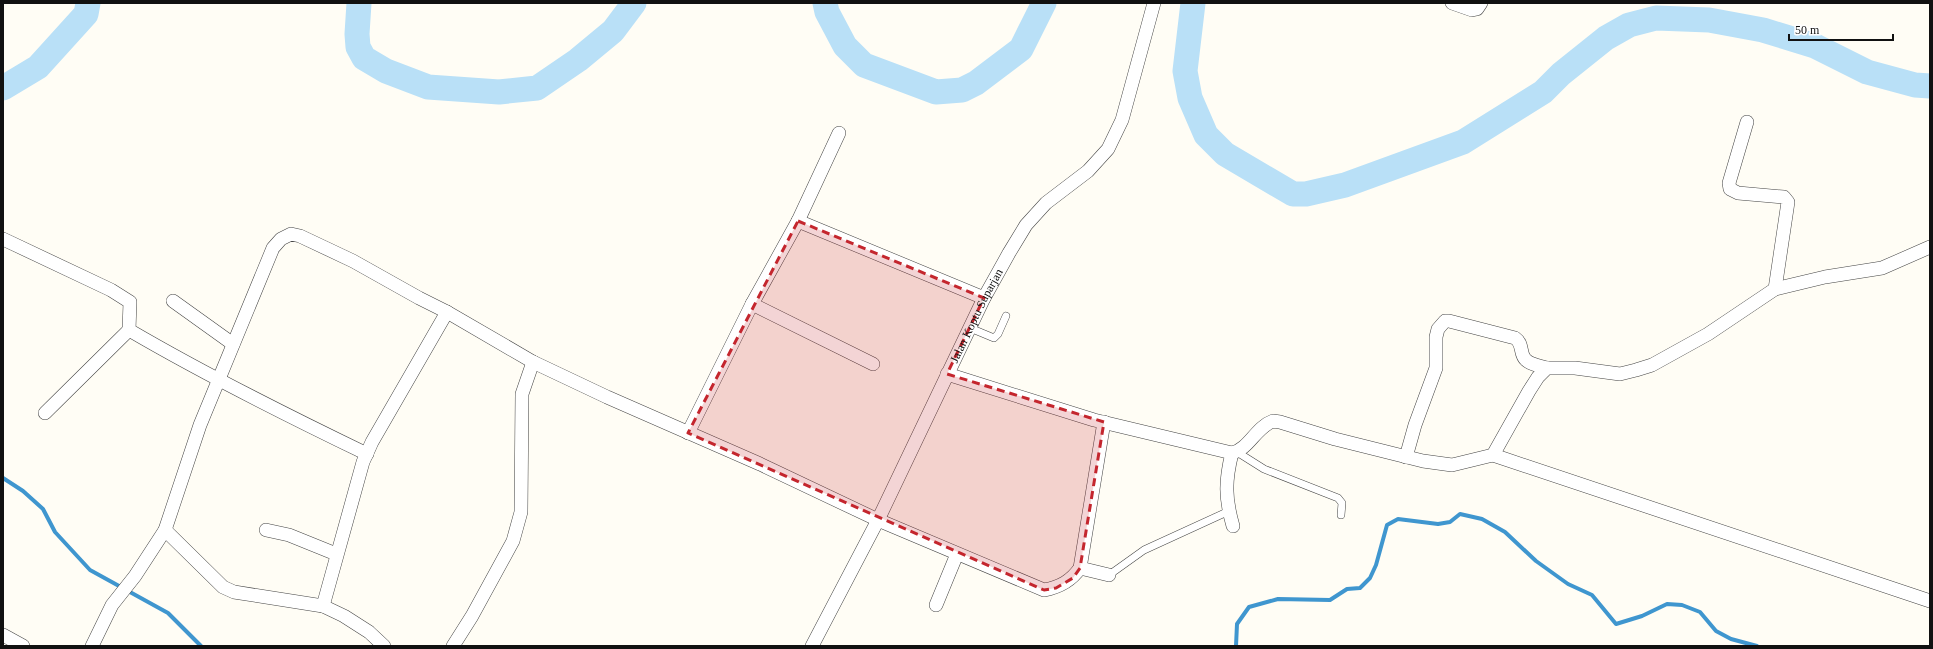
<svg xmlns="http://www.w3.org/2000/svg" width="1933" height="649" viewBox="0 0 1933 649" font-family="Georgia,serif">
<rect width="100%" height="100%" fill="#fffdf5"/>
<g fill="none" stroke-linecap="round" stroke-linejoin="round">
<!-- stream -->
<g stroke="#3f96cf" stroke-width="4">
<path d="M3 478 23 491 43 509 55 532 90 570 168 613 201 646"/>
<path d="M1236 646 1237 624 1249 607 1278 599 1330 600 1347 589 1360 588 1370 578 1376 565 1387 525 1398 519 1438 524 1450 522 1460 514 1482 519 1505 532 1536 561 1568 584 1592 595 1616 624 1642 616 1667 604 1682 605 1700 612 1716 631 1731 639 1757 646"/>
</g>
<!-- river -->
<g stroke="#b9e0f7" stroke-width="25">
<path d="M359 3 357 34 358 47 364 58 386 71 428 87 499 92 537 88 578 60 613 31 634 3"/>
<path d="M825 3 827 12 845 46 864 65 936 92 962 90 976 83 1021 49 1044 3"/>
<path d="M1193 3 1185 71 1190 98 1206 135 1225 154 1293 194H1306L1345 185 1463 142 1543 92 1561 74 1606 38 1629 25 1656 18 1709 20 1763 30 1815 46 1867 72 1915 85 1930 86"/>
<path d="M3 88 38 67 86 14 88 3"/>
</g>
<!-- lane casing -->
<g stroke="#444" stroke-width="8">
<g id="lane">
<path d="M970 328 994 338 998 334 1006 316"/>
<path d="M1237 452 1264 469 1338 498 1342 503 1341 515"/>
<path d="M1109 575 1144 550 1229 511"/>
</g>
</g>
<!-- street casing -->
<g stroke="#444" stroke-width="14">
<g id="street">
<path d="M1452 3 1472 10 1477 9 1481 3"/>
<path d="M1747 122 1729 183 1730 189 1738 193 1784 197 1788 202 1775 289"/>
<path d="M798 221 839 133"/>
<path d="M3 239 111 290 130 302 129 330C206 375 286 415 367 454"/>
<path d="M173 301 233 344"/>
<path d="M752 304 873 364"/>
<path d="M447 312 533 362 607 397 760 464 878 520 1044 590C1060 587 1071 581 1080 568L1104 422"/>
<path d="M947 374 1094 420 1232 453C1249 449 1256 427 1273 421L1280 422 1335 439 1423 461 1452 465 1493 455 1529 391 1538 377 1547 368H1575L1620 374 1636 370 1652 365 1708 334 1775 289 1825 277 1882 268 1930 247"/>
<path d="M45 413 129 330"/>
<path d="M688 433 752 304 798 221 984 298"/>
<path d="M1232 453C1225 481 1225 498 1233 526"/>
<path d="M1493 455 1930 601"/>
<path d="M1406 457 1415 425 1436 368V337L1438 329 1445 321H1449L1515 338C1524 344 1519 354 1526 360 1531 365 1541 366 1547 368"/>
<path d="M165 530 223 587 234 592 323 606 344 616 369 632 384 646"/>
<path d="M266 530 289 535 336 554"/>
<path d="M1080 568 1109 575"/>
<path d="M936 605 957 554"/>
<path d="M3 635 23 646"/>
<path d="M92 646 112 605 135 576 165 530 200 425 273 248 281 239 291 234 300 236 353 261 419 298 447 312 372 442 363 462 323 606"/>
<path d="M453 646 472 616 513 541 521 512 522 394 533 362"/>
<path id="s1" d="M812 646 878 520 984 298 1009 253 1026 225 1046 203 1088 171 1108 149 1122 120 1154 3"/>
</g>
</g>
<!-- lane -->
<use href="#lane" stroke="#fff" stroke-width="7"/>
<!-- street -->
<use href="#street" stroke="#fff" stroke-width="13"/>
</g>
<!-- marked area -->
<path fill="#c4262e" fill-opacity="0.2" stroke="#c4262e" stroke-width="3" stroke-dasharray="8 5" stroke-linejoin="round" d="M798 221 984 298 947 374 1104 422 1080 568 1073 578 1056 588 1044 590 688 433Z"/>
<g text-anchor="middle" stroke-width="4" stroke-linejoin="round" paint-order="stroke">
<!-- street labels -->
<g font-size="12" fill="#111" stroke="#fff">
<text dy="4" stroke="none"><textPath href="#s1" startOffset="369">Jalan Koptu Suparjan</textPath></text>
</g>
</g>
<!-- border -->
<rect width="1933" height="649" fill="none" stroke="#111111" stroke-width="8"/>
<!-- scale -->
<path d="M1789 34v6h104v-6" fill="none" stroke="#111111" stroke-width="2"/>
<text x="1795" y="34" font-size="12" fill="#111111" stroke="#ffffff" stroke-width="3" paint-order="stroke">50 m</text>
</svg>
